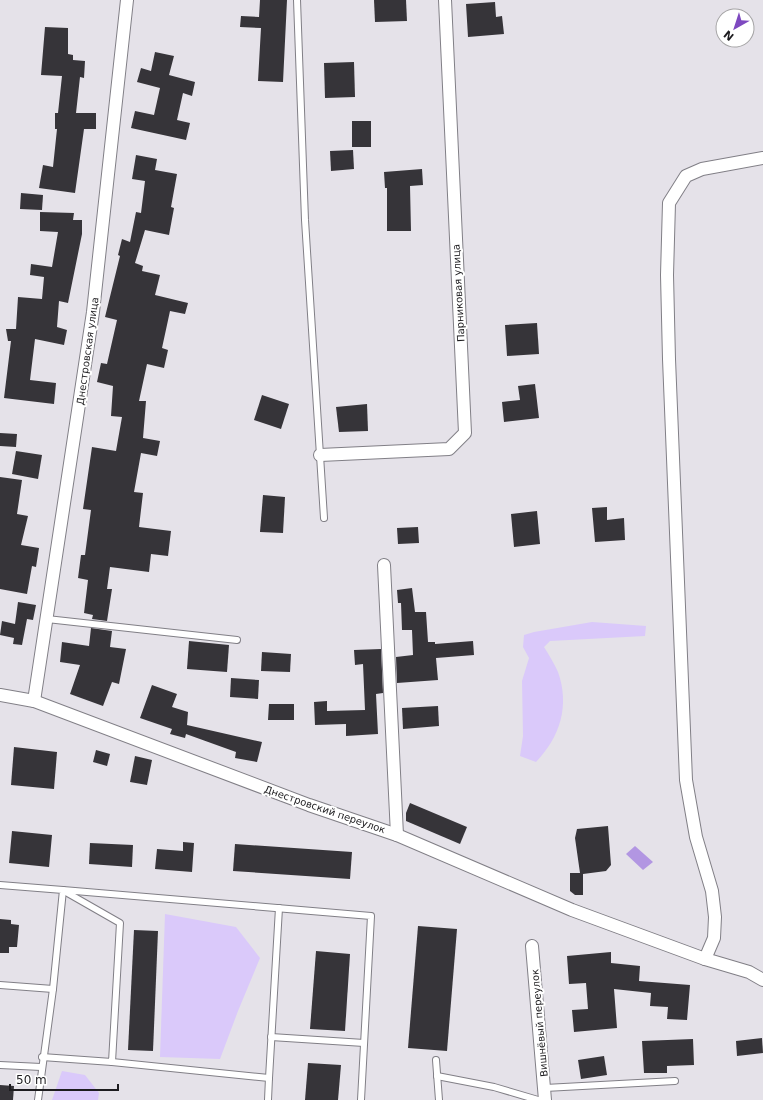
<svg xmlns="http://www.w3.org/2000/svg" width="763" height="1100" viewBox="0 0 763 1100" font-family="'DejaVu Sans',sans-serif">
<rect width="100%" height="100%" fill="#e5e2e9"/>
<!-- green -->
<g fill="#dac9fa">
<path d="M592 622 646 626 645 636 550 641 544 647C549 655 554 663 558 672 570 706 560 737 536 762L520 756 523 736 522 681 529 658 523 647 524 635 534 632Z"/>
<path d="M165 914 236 927 260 958 238 1011 220 1059 160 1057Z"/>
<path d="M62 1071 85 1075 99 1093 98 1100H52Z"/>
</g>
<!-- water -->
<path fill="#b296e2" d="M635 846 653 862 643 870 626 854Z"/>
<!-- building -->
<g fill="#363439">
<path d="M260 0H287L283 82 258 81 261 28 240 27 241 16 259 17Z"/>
<path d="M374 0H406L407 21 375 22Z"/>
<path d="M495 2 496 17 502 16 504 34 468 37 466 4Z"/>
<path d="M45 27 68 28V54L73 55V60L85 61 84 78 80 77 76 113H96V129H84L75 193 39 188 43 165 53 167 57 129H55V113H58L62 76 41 75Z"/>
<path d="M155 52 174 56 169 75 195 82 192 96 183 93 177 120 190 123 186 140 131 128 135 111 154 115 160 88 137 82 141 68 151 71Z"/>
<path d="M354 62 355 97 325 98 324 63Z"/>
<rect x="352" y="121" width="19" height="26"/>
<path d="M353 150 354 169 331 171 330 151Z"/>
<path d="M136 155 157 159 155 170 177 174 171 207 174 208 169 235 145 230 135 263 143 266 142 271 160 275 155 295 188 303 185 314 170 311 162 348 168 350 164 368 147 364 139 401H146L143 438 160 441 157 456 141 453 134 492 143 493 139 527 171 531 168 556 151 554 149 572 110 567 107 589H112L107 621 92 619 93 615 84 613 88 580 78 578 81 555H85L91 510 83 509 92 447 116 451 122 417 111 416 113 386 97 382 101 363 107 364 117 320 105 317 120 256 118 255 122 239 130 242 136 212 141 213 145 181 132 179Z"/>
<path d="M422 169 423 185 410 186 411 231H387V188H385L384 172Z"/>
<path d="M21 193 43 195 42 210 20 209Z"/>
<path d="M40 212 74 213 73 220H82V234L68 303 59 301 57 327 67 330 64 345 35 339 30 380 56 383 54 404 4 398 11 341H8L6 329H16L18 297 42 299 44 277 30 275 31 264 52 267 58 232 40 231Z"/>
<path d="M537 323 539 354 507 356 505 325Z"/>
<path d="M535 384 539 418 504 422 502 402 520 400 518 386Z"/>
<path d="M262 395 289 404 281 429 254 420Z"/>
<path d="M367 404 368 431 339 432 336 407Z"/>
<path d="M0 433 17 434 16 447 0 446Z"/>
<path d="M16 451 42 455 38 479 12 474Z"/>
<path d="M0 477 22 480 17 514 28 516 21 545 39 548 36 567 32 566 27 594 0 589Z"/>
<path d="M263 495 285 497 283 533 260 532Z"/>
<path d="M607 507V520L624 518 625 540 595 542 592 508Z"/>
<path d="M537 511 540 544 514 547 511 514Z"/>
<path d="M418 527 419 543 398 544 397 528Z"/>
<path d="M412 588 415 612H426L428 642H435V644L473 641 474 655 436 658 438 680 397 683 396 657 413 655 412 630H402L401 603H398L397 590Z"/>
<path d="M18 602 36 605 33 620 27 619 22 645 13 644 14 638 0 635 2 621 15 624Z"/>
<path d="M91 628 112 631 110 647 126 649 119 684 112 682 103 706 70 694 80 665 60 662 62 642 89 646Z"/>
<path d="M189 641 229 645 227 672 187 669Z"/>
<path d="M381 649 383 693 376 694 378 734 346 736V724L315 725 314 702 327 701V711L365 710 363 664 355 665 354 650Z"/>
<path d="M262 652 291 654 290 672 261 671Z"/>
<path d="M231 678 259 680 258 699 230 697Z"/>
<path d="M152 685 177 694 172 707 188 712 187 725 262 742 257 762 235 758 236 752 186 734 185 738 170 734 172 729 140 718Z"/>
<path d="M269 704H294V720H268Z"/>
<path d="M438 706 439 726 403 729 402 708Z"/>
<path d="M14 747 57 752 54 789 11 785Z"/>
<path d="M96 750 110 754 107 766 93 762Z"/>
<path d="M135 756 152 760 147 785 130 782Z"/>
<path d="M410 803 467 827 460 844 406 821V813Z"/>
<path d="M608 826 611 865 606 871 583 874V895H575L570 891V873H580L575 838 577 829Z"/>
<path d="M12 831 52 835 49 867 9 863Z"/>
<path d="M183 842 194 843 192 872 155 869 157 849 183 851Z"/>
<path d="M90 843 133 845 132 867 89 864Z"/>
<path d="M235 844 352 852 350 879 233 871Z"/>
<path d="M0 919 11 920V924L19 925 17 947H9V953H0Z"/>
<path d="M418 926 457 929 447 1051 408 1048Z"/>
<path d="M134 930 158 931 153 1051 128 1050Z"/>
<path d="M316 951 350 954 345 1031 310 1029Z"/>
<path d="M611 952V963L640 966 639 981 690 985 687 1020 667 1019 668 1007 650 1006 651 993 614 989 617 1028 574 1032 572 1010 588 1009 586 983 569 984 567 956Z"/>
<path d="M762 1038 763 1053 737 1056 736 1041Z"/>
<path d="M693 1039 694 1065 667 1066V1073H644L642 1041Z"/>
<path d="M604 1056 607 1075 581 1079 578 1060Z"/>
<path d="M308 1063 341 1065 338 1100H305Z"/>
<path d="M0 1085 14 1086 13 1100H0Z"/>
</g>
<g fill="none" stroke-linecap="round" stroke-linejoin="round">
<!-- lane casing -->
<g stroke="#817f86" stroke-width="8">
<g id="lane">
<path d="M297 0 305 220 324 518"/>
<path d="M47 619 237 640"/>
<path d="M0 885 63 890 53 989 38 1100"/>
<path d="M63 890 371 916 361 1100"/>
<path d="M0 985 53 989"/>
<path d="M271 1037 364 1043"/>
<path d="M42 1057 112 1062 120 923 64 891"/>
<path d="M436 1060 439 1100"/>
<path d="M112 1062 269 1078 268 1100"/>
<path d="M0 1065 41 1067"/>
<path d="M437 1076 494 1087 538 1100"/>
<path d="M269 1078 279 908"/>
<path d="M545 1088 675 1081"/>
</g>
</g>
<!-- street casing -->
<g stroke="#817f86" stroke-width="14">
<g id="street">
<path d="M320 455 449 449 465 433 445 0"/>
<path d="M384 565 397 835"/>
<path d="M0 695 34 701 309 805 397 835 572 910 705 959 749 972 763 980"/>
<path d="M34 701 93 312 127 0"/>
<path d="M532 946 545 1100"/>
<path d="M705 959 714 938 715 917 712 891 696 837 686 780 669 359 667 275 669 203 686 176 702 169 763 158"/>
</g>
</g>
<!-- lane -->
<use href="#lane" stroke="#fff" stroke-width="6"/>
<!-- street -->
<use href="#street" stroke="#fff" stroke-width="12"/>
</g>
<g text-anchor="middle" stroke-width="4" stroke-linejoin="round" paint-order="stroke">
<!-- street labels -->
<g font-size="10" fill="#1d1c1f" stroke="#fff">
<text transform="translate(458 293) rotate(-93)" y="4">Парниковая улица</text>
<text transform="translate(87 351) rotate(-82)" y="4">Днестровская улица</text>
<text transform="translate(325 809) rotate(19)" y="4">Днестровский переулок</text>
<text transform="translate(539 1023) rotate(-95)" y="4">Вишнёвый переулок</text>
</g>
</g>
<!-- north arrow -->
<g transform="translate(735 28) rotate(219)"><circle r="19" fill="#ffffff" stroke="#a5a4a5"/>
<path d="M0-3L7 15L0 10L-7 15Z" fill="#7e49c0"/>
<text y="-6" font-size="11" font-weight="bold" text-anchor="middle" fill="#1d1c1f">N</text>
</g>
<!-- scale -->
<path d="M10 1084v6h108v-6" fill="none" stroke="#1d1c1f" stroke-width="2"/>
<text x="16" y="1084" font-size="12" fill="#1d1c1f" stroke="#ffffff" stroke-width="3" paint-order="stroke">50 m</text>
</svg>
